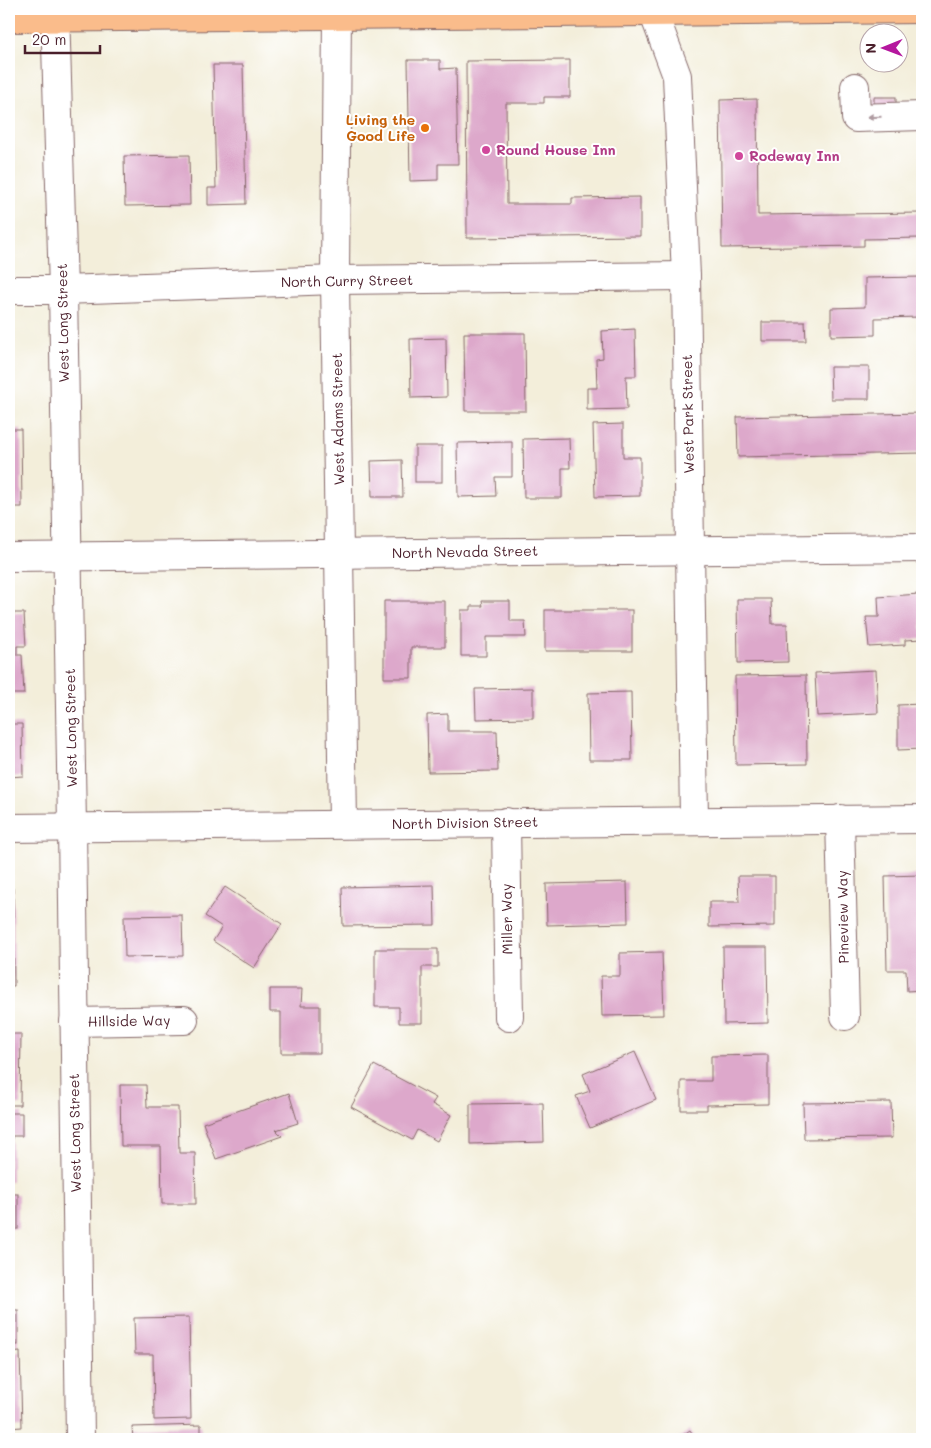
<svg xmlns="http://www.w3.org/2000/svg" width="931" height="1448" viewBox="0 0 931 1448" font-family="Mali,sans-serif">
<rect width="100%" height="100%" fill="#fff"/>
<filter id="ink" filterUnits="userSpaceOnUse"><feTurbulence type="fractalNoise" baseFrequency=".02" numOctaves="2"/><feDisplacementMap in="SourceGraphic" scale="10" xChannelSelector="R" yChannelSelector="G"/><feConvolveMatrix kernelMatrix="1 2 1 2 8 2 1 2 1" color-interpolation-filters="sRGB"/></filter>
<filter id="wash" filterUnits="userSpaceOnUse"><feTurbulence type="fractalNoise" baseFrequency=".0096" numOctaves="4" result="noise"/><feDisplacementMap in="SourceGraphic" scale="20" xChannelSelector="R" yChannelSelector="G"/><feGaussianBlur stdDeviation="1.12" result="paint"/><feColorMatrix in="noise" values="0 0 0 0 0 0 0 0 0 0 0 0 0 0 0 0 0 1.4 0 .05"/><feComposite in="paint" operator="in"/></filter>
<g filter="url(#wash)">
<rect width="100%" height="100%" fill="#f3eeda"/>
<g id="blocks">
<!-- building -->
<g fill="#dda8cb">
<path d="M408 60H440V69L456 68 458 164H438V180L410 181Z"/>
<path d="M570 60V97H544V103H506L507 204H572V198L640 197V236L467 238 466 61Z"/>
<path d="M213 65H243L246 204 208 205V188H216Z"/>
<rect x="874" y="97" width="22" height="11"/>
<path d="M757 99 758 215 922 213V238L864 239V246L722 248 720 100Z"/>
<path d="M9 135H13L14 169H9Z"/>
<path d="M189 155 190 205 125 206 124 156Z"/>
<path d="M922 277V317L875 318V335L831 336V308L865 307V278Z"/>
<path d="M762 322H805L806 341H762Z"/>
<path d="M635 329 636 376H626L627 409 587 410V388H597L596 359 603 358 602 331Z"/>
<path d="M464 333H525L526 411H465Z"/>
<path d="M446 338 447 397 411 398 410 339Z"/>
<path d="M830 367H869V399H831Z"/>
<path d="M922 413V453L738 457 737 417Z"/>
<path d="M623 424V457H640V496L595 497 593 425Z"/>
<path d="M9 429H21L22 507H9Z"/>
<path d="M569 438 570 468H562V498H524L523 439Z"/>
<path d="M512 442V477H495L496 496 458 497 457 443Z"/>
<rect x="415" y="446" width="27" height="36"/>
<path d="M402 460 403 497H372L371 461Z"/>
<path d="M919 594 922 639 905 640V645L869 647 866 617H879L878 597Z"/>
<path d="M737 599H771L772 624H787L788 662 738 663Z"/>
<path d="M384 601H445V647H411V678H384Z"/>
<path d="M482 601H510V621H525L526 637H486V656H461V610H471V606H483Z"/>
<rect x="545" y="610" width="87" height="41"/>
<path d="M9 613H24L26 646H17V655H22L24 694H9Z"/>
<path d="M876 670 878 713 817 716 815 673Z"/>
<path d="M806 675 807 764 736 765 735 676Z"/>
<path d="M533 688V718L476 719 475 689Z"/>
<path d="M631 692 632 760H589L588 693Z"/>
<path d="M922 704V749L898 750V705Z"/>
<path d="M448 714V731H497L498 771 428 772 427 715Z"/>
<path d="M9 724H22L23 776 9 777Z"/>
<path d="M922 875V990L907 991 906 970H887L885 876Z"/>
<path d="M738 876H775V926L709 927V902H739Z"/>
<path d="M627 882 628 923 547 925 546 884Z"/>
<path d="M434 885 435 925 343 926 342 887Z"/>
<path d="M225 887 282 924 254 968 213 941 222 927 205 916Z"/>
<path d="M9 888H13L14 986H9Z"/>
<path d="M182 915 183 956 125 957 124 916Z"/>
<path d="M723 947H767L768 1023 724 1024Z"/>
<path d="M375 949H438V967H422V1023H399V1007H375Z"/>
<path d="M662 952 664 1015 602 1016 601 976H620V953Z"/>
<path d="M270 989H302L301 1006H320V1053H281V1012H270Z"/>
<path d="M9 1034H21L20 1105H9Z"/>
<path d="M635 1052 656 1100 590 1128 576 1096 590 1091 583 1074Z"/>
<path d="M768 1055V1104L707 1105V1110H681V1081H711V1056Z"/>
<path d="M374 1065 436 1098 432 1104 451 1115 437 1141 417 1130 412 1140 351 1107Z"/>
<path d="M120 1085H146L147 1107H178L179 1153H195L196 1204H162L161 1146H121Z"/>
<path d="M289 1093 298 1123 276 1130 282 1136 216 1159 203 1123Z"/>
<path d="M891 1102 892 1138 804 1139 803 1103Z"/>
<path d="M543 1103 544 1142 470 1144V1104Z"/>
<path d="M9 1113H22V1136H12V1182H9Z"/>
<rect x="9" y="1194" width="9" height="35"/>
<rect x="9" y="1310" width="9" height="35"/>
<path d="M189 1317 191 1419 154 1420 153 1354H135L134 1318Z"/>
<path d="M20 1352 22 1427 9 1428V1353Z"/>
<path d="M201 1425V1439H133L132 1427Z"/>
<path d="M690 1430 696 1439H677Z"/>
</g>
</g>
</g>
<g filter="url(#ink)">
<use href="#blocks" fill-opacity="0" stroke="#856768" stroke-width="1"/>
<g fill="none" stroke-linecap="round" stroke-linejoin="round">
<!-- minor casing -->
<g stroke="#856768" stroke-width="30">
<g id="minor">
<path d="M55 9 63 290 72 826 80 1439"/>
<path d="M337 9 335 280 343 824"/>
<path d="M652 9 677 76 686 276 694 820"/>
<path d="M855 87 856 118 922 116"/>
<path d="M9 290H63L335 280 686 276"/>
<path d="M9 557 922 548"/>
<path d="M840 819 845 1016"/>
<path d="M506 822 509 1017"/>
<path d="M9 828 922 819"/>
<path d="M74 1022 184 1020"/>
</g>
</g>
<!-- major casing -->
<g stroke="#856768" stroke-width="30">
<path id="major" d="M9 18C313 14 618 14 922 9"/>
</g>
<!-- minor -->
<use href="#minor" stroke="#fff" stroke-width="28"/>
<!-- major -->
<use href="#major" stroke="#fabc8b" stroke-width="28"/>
</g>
<!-- one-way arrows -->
<defs><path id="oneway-solid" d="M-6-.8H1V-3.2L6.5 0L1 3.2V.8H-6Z" transform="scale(1.25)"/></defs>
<use fill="#ae9aa0" href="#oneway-solid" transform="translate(874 117) rotate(179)"/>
</g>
<!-- markers -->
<circle fill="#e8710a" stroke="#fff" stroke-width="2" cx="425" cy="128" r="5"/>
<g fill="#d1479c" stroke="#fff" stroke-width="2">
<circle cx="486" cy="150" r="5"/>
<circle cx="739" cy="156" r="5"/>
</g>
<g text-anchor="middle" stroke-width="4" stroke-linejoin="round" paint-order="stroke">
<!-- food labels -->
<g font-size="14" font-weight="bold" fill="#c56008" stroke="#fff" text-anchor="end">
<text x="415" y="125">Living the<tspan x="415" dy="16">Good Life</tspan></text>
</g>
<!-- hotel labels -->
<g font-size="14" font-weight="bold" fill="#b23c85" stroke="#fff" text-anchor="start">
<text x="496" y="155">Round House Inn</text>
<text x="749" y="161">Rodeway Inn</text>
</g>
<!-- street labels -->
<g font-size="14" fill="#4a1f2b" stroke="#fff">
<text transform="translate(347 281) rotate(-1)" y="5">North Curry Street</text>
<text transform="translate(63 323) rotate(-91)" y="5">West Long Street</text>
<text transform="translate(688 414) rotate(-91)" y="5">West Park Street</text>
<text transform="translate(338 419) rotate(-91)" y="5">West Adams Street</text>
<text transform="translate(465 552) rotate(-1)" y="5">North Nevada Street</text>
<text transform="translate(71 728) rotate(-91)" y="5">West Long Street</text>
<text transform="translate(465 823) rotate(-1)" y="5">North Division Street</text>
<text transform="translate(843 917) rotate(-91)" y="5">Pineview Way</text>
<text transform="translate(507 919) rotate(-91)" y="5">Miller Way</text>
<text transform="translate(129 1021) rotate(-1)" y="5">Hillside Way</text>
<text transform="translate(75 1133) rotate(-91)" y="5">West Long Street</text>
</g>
</g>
<!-- margin -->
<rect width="931" height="1448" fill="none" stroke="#fff" stroke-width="30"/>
<!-- north arrow -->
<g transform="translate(884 48) rotate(269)"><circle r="24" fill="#ffffff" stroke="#b7a5aa"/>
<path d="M0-4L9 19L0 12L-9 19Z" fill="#b5179e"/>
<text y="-8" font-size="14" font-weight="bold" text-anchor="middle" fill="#4a1f2b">N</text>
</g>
<!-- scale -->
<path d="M25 45v8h75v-8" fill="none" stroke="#4a1f2b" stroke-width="2.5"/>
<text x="32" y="45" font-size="15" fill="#4a1f2b" stroke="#ffffff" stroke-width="4" paint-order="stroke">20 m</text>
</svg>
